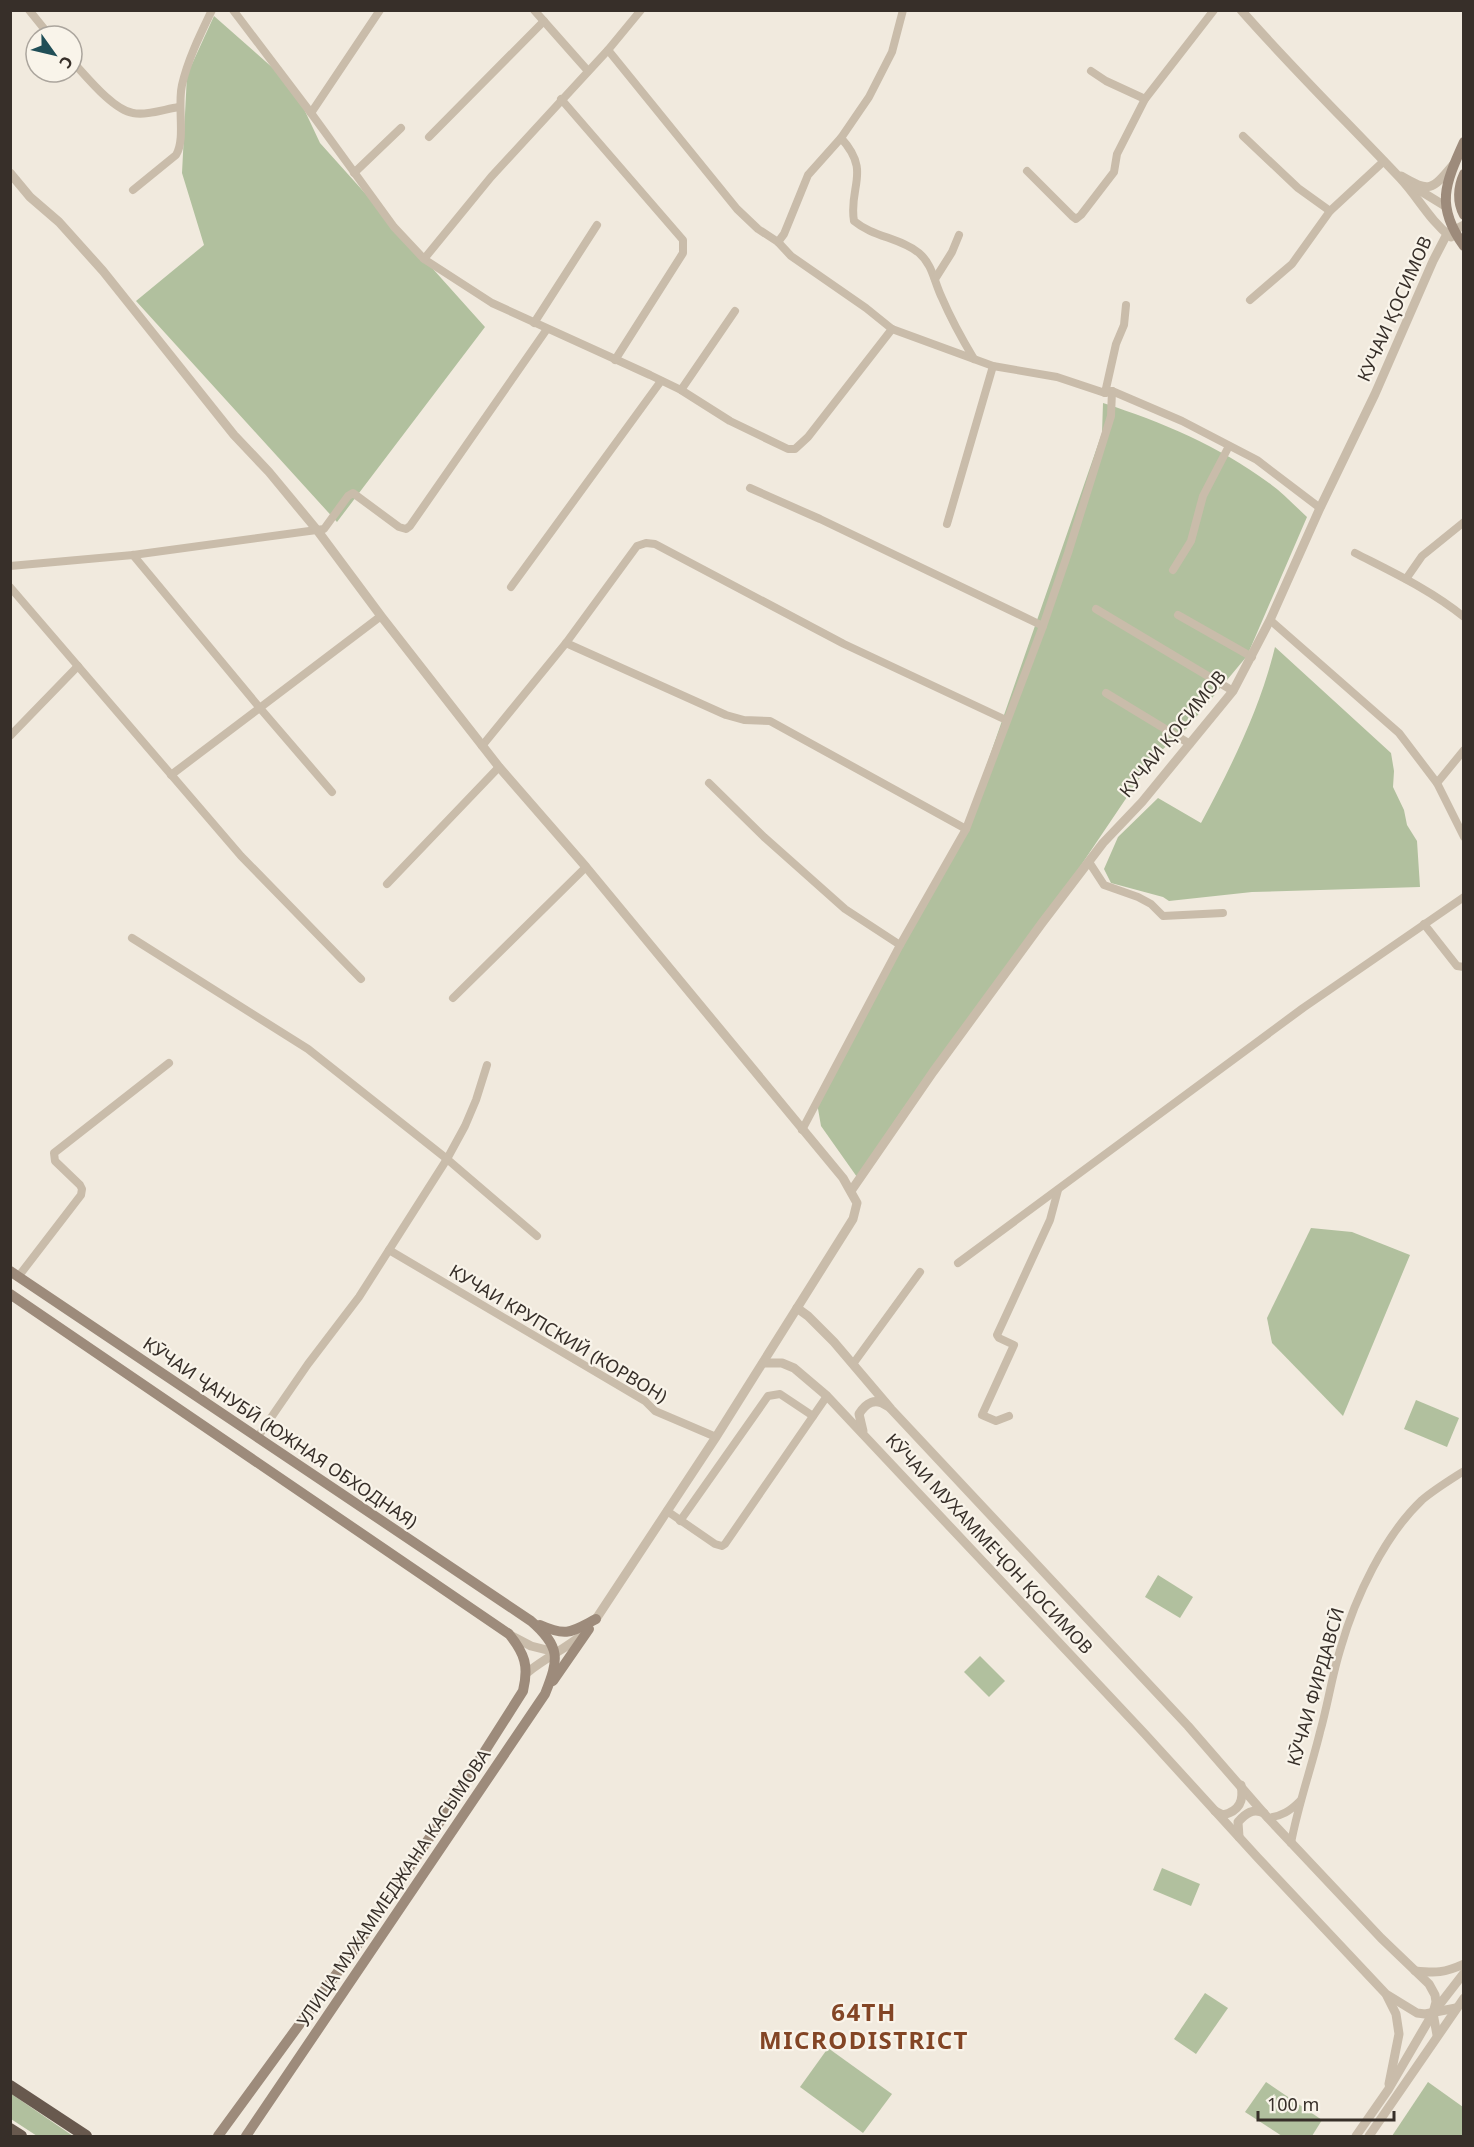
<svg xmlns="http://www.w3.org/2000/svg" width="1474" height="2147" viewBox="0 0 1474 2147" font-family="'Noto Sans',sans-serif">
<rect width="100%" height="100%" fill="#f1eade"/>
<!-- green -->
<g fill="#b1c09e">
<path d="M214 16 274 69 304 109 320 143 485 327 337 522 136 301 204 245 182 173 187 75Z"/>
<path d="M1103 403C1162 422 1219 446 1269 483 1282 492 1294 505 1307 517L1247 656 1187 728 1154 757 1042 923 902 1110 857 1177 821 1126 817 1103 963 833 1102 433Z"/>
<path d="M1275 647 1391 753 1394 771 1393 787 1404 810 1407 825 1417 841 1420 887 1252 892 1169 901 1163 897 1111 883 1104 869 1118 837 1158 798 1201 823C1231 767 1260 709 1275 647Z"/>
<path d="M1311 1228 1352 1232 1410 1255 1343 1416 1272 1343 1267 1318Z"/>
<path d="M1416 1400 1459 1418 1447 1447 1404 1429Z"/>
<path d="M1158 1575 1193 1597 1180 1618 1145 1597Z"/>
<path d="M980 1656 1005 1681 989 1697 964 1672Z"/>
<path d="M1162 1868 1200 1884 1191 1906 1153 1890Z"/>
<path d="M1205 1993 1228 2008 1196 2054 1174 2039Z"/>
<path d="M828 2048 892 2094 863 2133 800 2087Z"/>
<path d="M1266 2082 1322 2120 1312 2136H1282L1245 2112Z"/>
<path d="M1428 2082 1463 2107V2136H1392Z"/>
<path d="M10 2093 73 2136H37L11 2119Z"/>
</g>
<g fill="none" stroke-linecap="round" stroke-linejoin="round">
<!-- minor -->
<g stroke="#c9bcaa" stroke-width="8">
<path d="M29 10 50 36"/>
<path d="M233 10 311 113 394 227 424 259 492 303 650 375 681 390 730 421 788 449H795L808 437 892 329"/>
<path d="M534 10 588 71"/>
<path d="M608 50 737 209 758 229 778 242 791 256 866 308 892 329 993 366 1057 377 1105 393 1112 391 1182 421 1257 460 1320 508"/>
<path d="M72 61C86 76 113 110 133 113 146 116 165 109 179 107"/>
<path d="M1091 71 1106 81 1145 99"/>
<path d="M561 99 683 240V253L615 360"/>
<path d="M311 113 380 10"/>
<path d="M1243 136 1298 188 1330 211"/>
<path d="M429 137 544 21"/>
<path d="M841 138C872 172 848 187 854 221 873 237 901 238 919 253 933 265 934 282 942 298 951 319 962 339 974 359"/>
<path d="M1027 171 1072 216 1076 219 1081 215 1114 172 1117 154 1145 99 1214 10"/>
<path d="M354 173 401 128"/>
<path d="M133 190 176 155C186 139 177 106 182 85 188 59 200 35 212 10"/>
<path d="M778 242 784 234 808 175 841 138 869 97 892 52 903 10"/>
<path d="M424 259 491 177 608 50 641 10"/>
<path d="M935 279 952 252 959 235"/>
<path d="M1250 300 1292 264 1330 211 1384 161"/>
<path d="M534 323 597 225"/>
<path d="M681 390 735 311"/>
<path d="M1105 393 1116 344 1124 325 1126 305"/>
<path d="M750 488 820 519 1043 626"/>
<path d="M947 524 993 366"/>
<path d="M1355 553C1392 572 1431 590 1464 617"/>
<path d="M133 555 259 707 332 792"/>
<path d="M10 566 133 555 324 529 348 496 353 493 399 527 406 529 410 526 547 329"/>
<path d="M1173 570 1191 541 1203 496 1229 446"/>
<path d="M1406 579 1422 556 1464 522"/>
<path d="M10 587 241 856 361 979"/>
<path d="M511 587 661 381"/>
<path d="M1096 609 1233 691"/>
<path d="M1178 615 1252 657"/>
<path d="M1270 620 1399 733 1437 783 1464 750"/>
<path d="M566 643 726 715 744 720 770 721 966 829"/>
<path d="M1106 693 1190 744"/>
<path d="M10 736 78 666"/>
<path d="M482 746 566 643 637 546 646 543 655 544 844 644 1006 720"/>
<path d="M171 775 381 616"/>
<path d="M709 783 764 837 845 909 900 945"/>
<path d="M1437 783 1464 837"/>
<path d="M1089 862 1104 885 1138 897 1151 904 1163 916 1223 913"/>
<path d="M387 884 499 767"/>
<path d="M1424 924 1457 966 1464 967"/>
<path d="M132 938 308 1049 447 1159 537 1236"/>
<path d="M453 998 586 867"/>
<path d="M802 1130 900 945 966 829 1043 626 1068 553 1111 416 1112 391"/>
<path d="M389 1250 645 1401 655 1411 716 1437"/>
<path d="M958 1263 1303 1008 1464 897"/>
<path d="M18 1277 81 1195 82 1189 80 1185 55 1161 54 1153 169 1063"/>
<path d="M853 1364 920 1272"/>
<path d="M1009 1416 996 1421 982 1415 1014 1345 999 1338 997 1335 1050 1220 1058 1190"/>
<path d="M257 1438 308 1364 359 1297 447 1159 465 1126 476 1100 487 1065"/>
<path d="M667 1511 715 1544 722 1546 725 1544 827 1396"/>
<path d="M680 1521 768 1396 780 1394 813 1416"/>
<path d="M1268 1818C1282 1816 1290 1811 1300 1801"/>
<path d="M1291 1843C1298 1805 1311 1769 1320 1732 1328 1704 1332 1675 1341 1647 1355 1598 1384 1536 1422 1500 1435 1489 1450 1480 1464 1471"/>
</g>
<!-- tertiary -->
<g stroke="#c9bcaa" stroke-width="9">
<path d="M1241 10C1292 68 1347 122 1400 178 1418 197 1430 221 1451 237"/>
<path d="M10 173 30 197 59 222 103 271 234 435 269 472 317 530 381 616 499 767 586 867 843 1178 857 1203 853 1219 716 1437 596 1619"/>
<path d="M1401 176C1430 193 1432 190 1453 165"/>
<path d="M1414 187 1445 206"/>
<path d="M851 1191 933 1072 1042 923 1103 843 1142 802 1233 691 1270 620 1320 508 1375 394 1433 261 1447 234 1464 225"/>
<path d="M797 1308 808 1316 834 1342 891 1409 1188 1726 1268 1818 1381 1938 1429 1984 1435 1995 1436 2002 1433 2013 1437 2035"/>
<path d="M763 1363H782L794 1368 827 1396 1144 1733 1258 1858 1386 1994 1417 2013 1425 2014 1456 2008"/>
<path d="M863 1431 859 1414C866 1403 875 1397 887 1406"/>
<path d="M510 1635 531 1646 555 1652"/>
<path d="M528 1672C545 1658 565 1649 582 1635"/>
<path d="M1215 1811 1223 1815C1240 1811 1244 1800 1241 1785"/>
<path d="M1239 1837 1238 1822C1246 1813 1253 1808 1264 1813"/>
<path d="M1415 1971C1436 1973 1444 1973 1464 1964"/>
<path d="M1387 1996 1396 2014 1399 2034 1389 2084"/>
<path d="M1356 2136 1388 2090 1433 2013 1464 1973"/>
<path d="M1369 2136 1464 1998"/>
</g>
<!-- secondary -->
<g stroke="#9d8b7b" stroke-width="10">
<path d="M1464 142C1445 184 1435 206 1464 246"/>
<path d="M1464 174C1458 187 1457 202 1464 215"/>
<path d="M10 1271 531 1621C561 1647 559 1659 545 1694L246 2136"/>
<path d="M10 1294 509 1634C525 1654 529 1666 523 1691L434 1831 356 1947 218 2136"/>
<path d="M540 1625C567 1637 571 1632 596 1619"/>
<path d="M553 1681 589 1629"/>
</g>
<!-- trunk -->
<g stroke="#68594e" stroke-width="12">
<path d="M10 2086 86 2136"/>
<path d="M10 2129 21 2136"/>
</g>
</g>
<g text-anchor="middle" stroke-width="4.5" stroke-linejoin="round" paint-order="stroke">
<!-- street labels -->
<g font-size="18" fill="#372f29" stroke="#f9f4ea">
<text transform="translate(1395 309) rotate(-66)" y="6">КУЧАИ ҚОСИМОВ</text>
<text transform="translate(1173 734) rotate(-51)" y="6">КУЧАИ ҚОСИМОВ</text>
<text transform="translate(558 1334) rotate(31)" y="6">КУЧАИ КРУПСКИЙ (КОРВОН)</text>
<text transform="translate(280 1433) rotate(34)" y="6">КӮЧАИ ҶАНУБӢ (ЮЖНАЯ ОБХОДНАЯ)</text>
<text transform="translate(989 1544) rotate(47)" y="6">КӮЧАИ МУХАММЕҶОН ҚОСИМОВ</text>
<text transform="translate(1316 1687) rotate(-74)" y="6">КӮЧАИ ФИРДАВСӢ</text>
<text transform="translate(394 1888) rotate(-56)" y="6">УЛИЦА МУХАММЕДЖАНА КАСЫМОВА</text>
</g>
<!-- district labels -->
<g font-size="24" font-weight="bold" letter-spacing="1.5" fill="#834525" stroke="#f9f4ea">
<text x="864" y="2021">64TH<tspan x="864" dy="28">MICRODISTRICT</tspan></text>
</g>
</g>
<!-- border -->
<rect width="1474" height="2147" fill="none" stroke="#372f29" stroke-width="24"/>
<!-- north arrow -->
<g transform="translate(54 54) rotate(124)"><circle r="28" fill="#f9f4ea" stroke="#aba59d" stroke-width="1.5"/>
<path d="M0-4.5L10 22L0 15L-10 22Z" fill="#204e57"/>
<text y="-9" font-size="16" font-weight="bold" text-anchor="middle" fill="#372f29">С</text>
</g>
<!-- scale -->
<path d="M1258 2111v9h136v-9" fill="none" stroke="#372f29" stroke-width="3"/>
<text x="1267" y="2111" font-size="18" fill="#372f29" stroke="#f9f4ea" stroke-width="4.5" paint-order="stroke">100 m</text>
</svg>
